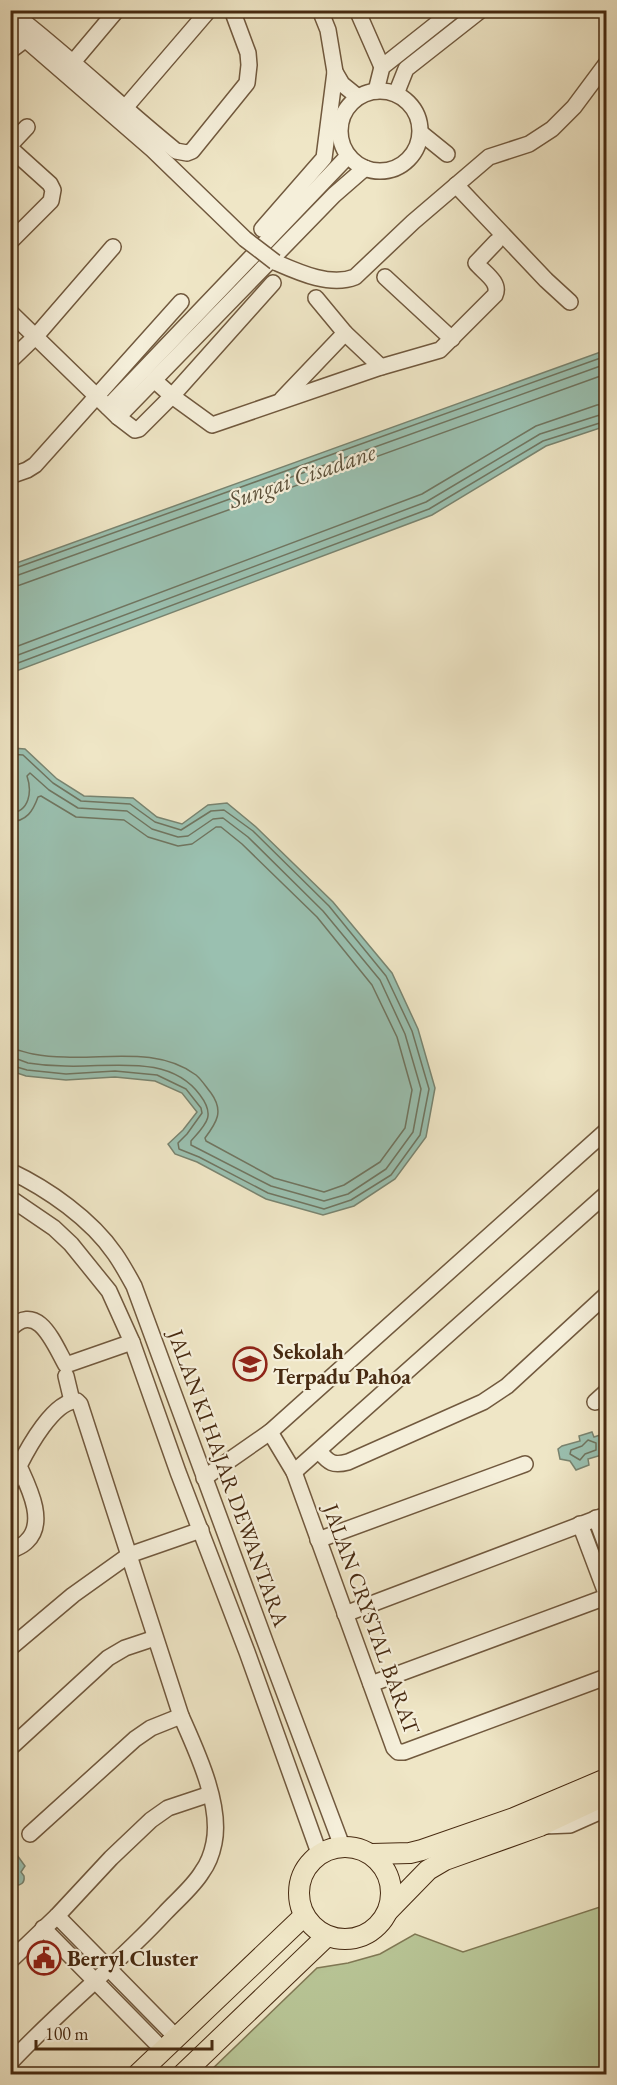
<svg xmlns="http://www.w3.org/2000/svg" width="617" height="2085" viewBox="0 0 617 2085" font-family="'EB Garamond',serif">
<rect width="100%" height="100%" fill="#efe6c6"/>
<filter id="stains"><feTurbulence type="fractalNoise" baseFrequency=".00333" numOctaves="4"/><feColorMatrix values="0 0 0 0 .2 0 0 0 0 .09 0 0 0 0 .02 0 0 0 .5 -.17"/></filter>
<radialGradient id="worn" r=".72"><stop offset=".6" stop-color="#630" stop-opacity="0"/><stop offset="1" stop-color="#630" stop-opacity=".3"/></radialGradient>
<!-- green -->
<path fill="#b8c596" stroke="#807854" stroke-width="1.5" d="M606 1905V2074H207L317 1968 348 1963 380 1954 415 1934 463 1952Z"/>
<!-- water -->
<g fill="#9ac0b0" stroke="#798470" stroke-width="1.5">
<path d="M606 350V426L546 446 432 515 11 673V565Z"/>
<path d="M12 748 25 749 57 779 84 796 133 798 157 817 182 824 208 805 227 803 256 827 333 902 392 973 418 1029 435 1088 426 1137 395 1179 354 1206 323 1215 266 1199 197 1162 175 1154 168 1144 183 1130 197 1112 182 1093 155 1081 115 1077 66 1080 26 1076 11 1071 10 804 17 789 11 772Z"/>
<path d="M592 1432 594 1437 600 1435 605 1454 588 1459 589 1465 576 1470 570 1461 560 1459 558 1449 562 1446 580 1441 579 1436Z"/>
<path d="M17 1855 25 1866 21 1872 24 1876C25 1883 21 1886 13 1885L11 1882V1857Z"/>
</g>
<g fill="none" stroke-linecap="round" stroke-linejoin="round">
<!-- shore -->
<g stroke="#707560" stroke-width="1.5">
<path d="M10 570 606 356"/>
<path d="M10 578 606 364"/>
<path d="M10 587 20 585 606 374"/>
<path d="M10 649 422 494 536 426 597 405 606 404"/>
<path d="M10 658 426 502 540 434 606 413"/>
<path d="M10 666 429 509 543 441 606 421"/>
<path d="M10 754 23 755 53 783 81 801 130 804 155 822 181 830 211 811 224 810 253 831 329 906 386 976 412 1031 429 1089 420 1135 391 1175 351 1200 324 1209 268 1193 199 1157 179 1149 178 1143 187 1134 202 1113 201 1108 186 1089 157 1075 115 1071 66 1074 27 1070 10 1065"/>
<path d="M10 813C30 812 32 791 27 776L30 773 49 790 78 808 127 811 152 829 178 837 188 836 213 819 223 818 248 837 323 911 380 980 405 1034 421 1089 413 1132 386 1169 348 1194 324 1201 271 1186 191 1145V1141C206 1124 216 1116 200 1095 169 1053 110 1068 65 1066 54 1066 40 1065 28 1063 22 1061 17 1058 10 1058"/>
<path d="M10 822C27 821 33 811 38 797L41 796 76 817 124 820 148 837 178 846 192 844 216 827H221L242 844 317 917 372 985 397 1037 412 1090 405 1128 380 1162 344 1185 324 1192 274 1178 206 1141 205 1138C217 1122 224 1111 211 1093 206 1087 202 1080 196 1075 158 1047 108 1059 65 1057 55 1057 43 1056 33 1054 25 1053 19 1049 10 1049"/>
<path d="M588 1440 596 1443V1450L585 1454 580 1460 570 1454 571 1450 582 1446Z"/>
</g>
<!-- minor casing -->
<g stroke="#71593e" stroke-width="18">
<g id="minor">
<path d="M24 10 23 21C76 63 124 109 176 151L187 153 192 151 247 83 249 65 248 53 232 10"/>
<path d="M320 10 328 30 335 72 342 84 358 97"/>
<path d="M357 10 382 67"/>
<path d="M10 26 153 150 245 239"/>
<path d="M10 51 26 39"/>
<path d="M74 61 117 10"/>
<path d="M376 91 382 67 454 10"/>
<circle cx="380" cy="131" r="40"/>
<path d="M396 94 406 69 481 10"/>
<path d="M124 109 209 10"/>
<path d="M421 133 447 154"/>
<path d="M10 145 27 127"/>
<path d="M10 148 50 184 53 190 51 201 10 242"/>
<path d="M456 185 546 280 570 302"/>
<path d="M262 229 324 158 335 72"/>
<path d="M275 262C298 272 330 287 355 277L413 222 489 157 529 144 552 129 574 107 606 64"/>
<path d="M385 277 452 339"/>
<path d="M316 298 345 333 381 367"/>
<path d="M10 312 118 417 135 430 139 429 172 396 273 283"/>
<path d="M10 361 36 336 113 247"/>
<path d="M154 380 172 396 212 425 381 367 440 350 495 295C501 282 483 272 476 263L496 242"/>
<path d="M282 399 345 333"/>
<path d="M108 407 348 156"/>
<path d="M118 417 334 195 365 168"/>
<path d="M10 476 27 470 35 465 181 302"/>
<path d="M10 1171C48 1189 91 1219 115 1254 122 1264 128 1275 134 1286L266 1644 342 1846"/>
<path d="M10 1198 54 1228 71 1244 109 1291 132 1342 178 1472 247 1652 319 1853"/>
<path d="M10 1329C38 1300 54 1344 66 1365L132 1342"/>
<path d="M66 1376 72 1401"/>
<path d="M595 1402 606 1392"/>
<path d="M270 1432 294 1472 394 1748 398 1752H404L606 1677"/>
<path d="M319 1451C329 1463 333 1466 348 1462L483 1402 507 1386 606 1295"/>
<path d="M294 1472 606 1194"/>
<path d="M204 1478 270 1432 606 1131"/>
<path d="M10 1486 19 1466"/>
<path d="M596 1518 606 1545"/>
<path d="M580 1524 606 1593"/>
<path d="M318 1540 525 1464"/>
<path d="M10 1551C16 1548 23 1546 27 1541 47 1522 28 1486 19 1466 28 1448 54 1400 77 1401L80 1404 181 1716C196 1750 222 1804 214 1843 212 1853 208 1864 202 1872 193 1887 177 1900 165 1913 116 1966 59 2010 10 2063"/>
<path d="M345 1614 606 1515"/>
<path d="M10 1648 73 1595 129 1555 201 1530"/>
<path d="M371 1684 606 1597"/>
<path d="M10 1748 108 1658 125 1648 155 1638"/>
<path d="M544 1826 570 1825 606 1809"/>
<path d="M30 1834 135 1739 151 1728 181 1716"/>
<path d="M57 1916 176 2037"/>
<path d="M43 1928 163 2050"/>
<path d="M10 1961 57 1916 111 1858 151 1820 168 1808 210 1794"/>
</g>
</g>
<!-- major casing -->
<g stroke="#472a11" stroke-width="22">
<g id="major">
<circle cx="345" cy="1893" r="46"/>
<path d="M372 1854 410 1853 422 1850 514 1818 606 1779"/>
<path d="M388 1911 428 1870 445 1860 540 1826 606 1795"/>
<path d="M138 2074 304 1916"/>
<path d="M183 2074 327 1936"/>
</g>
</g>
<!-- minor -->
<use href="#minor" stroke="#f5efda" stroke-width="15"/>
<!-- major -->
<use href="#major" stroke="#efe6c6" stroke-width="20"/>
<!-- minor-bridge casing -->
<g stroke="#71593e" stroke-width="18" stroke-linecap="butt">
<path id="minor-bridge" d="M245 239 275 262"/>
</g>
<!-- minor-bridge -->
<use href="#minor-bridge" stroke="#f5efda" stroke-width="15"/>
</g>
<!-- icons -->
<defs>
<g id="school-ring" transform="scale(1.725)"><circle r="9.5" fill="#f5efda" stroke="#8f2418" stroke-width="1.5"/><path d="M0-5L7-2L0 1L-7-2ZM-4 1L0 2.5L4 1V4Q0 6-4 4Z" fill="#8f2418"/></g>
<g id="civic-ring" transform="scale(1.725)"><circle r="9.5" fill="#f5efda" stroke="#8f2418" stroke-width="1.5"/><path d="M-.6-6.5H3V-4.5H.6V-3L4-1V1h2V6H-6V1h2V-1L-.6-3ZM-1.2 2.5V6h2.4V2.5Z" fill="#8f2418"/></g>
</defs>
<g fill-rule="evenodd">
<use href="#school-ring" x="250" y="1364"/>
<use href="#civic-ring" x="44" y="1958"/>
</g>
<g text-anchor="middle" stroke-width="4.5" stroke-linejoin="round" paint-order="stroke">
<!-- poi labels -->
<g font-size="22" font-weight="bold" fill="#472a11" stroke="#f5efda" text-anchor="start">
<text x="273" y="1359">Sekolah<tspan x="273" dy="25">Terpadu Pahoa</tspan></text>
<text x="67" y="1966">Berryl Cluster</text>
</g>
<!-- street labels -->
<g font-size="22" fill="#472a11" stroke="#f5efda">
<text transform="translate(229 1478) rotate(70)" y="8">JALAN KI HAJAR DEWANTARA</text>
<text transform="translate(372 1619) rotate(70)" y="8">JALAN CRYSTAL BARAT</text>
</g>
<!-- water labels -->
<g font-size="24" font-style="italic" fill="#5c5039" stroke="#f5efda">
<text transform="translate(302 476) rotate(-19)" y="8">Sungai Cisadane</text>
</g>
</g>
<!-- margin -->
<rect width="617" height="2085" fill="none" stroke="#efe6c6" stroke-width="36"/>
<rect x="12" y="12" width="593" height="2061" fill="none" stroke="#472a11" stroke-width="3"/>
<rect x="18" y="18" width="581" height="2049" fill="none" stroke="#472a11" stroke-width="1.5"/>
<!-- scale -->
<path d="M36 2040v9h176v-9" fill="none" stroke="#472a11" stroke-width="3"/>
<text x="45" y="2040" font-size="18" fill="#472a11" stroke="#f5efda" stroke-width="4.5" paint-order="stroke">100 m</text>
<rect width="100%" height="100%" filter="url(#stains)"/>
<rect width="100%" height="100%" fill="url(#worn)"/>
</svg>
